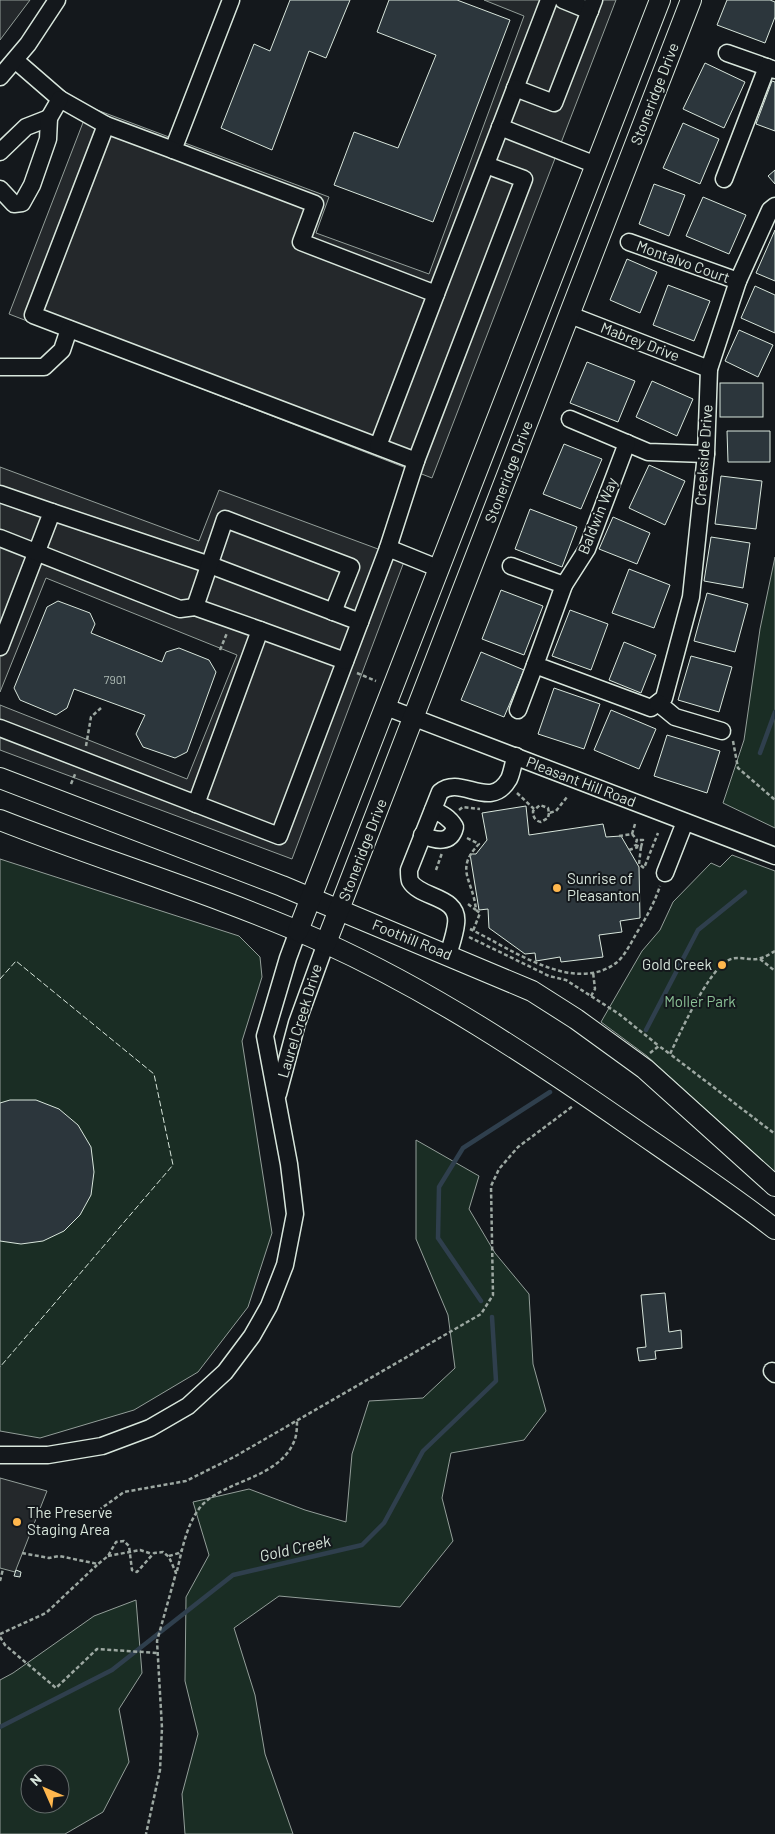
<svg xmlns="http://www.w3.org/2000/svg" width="775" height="1834" viewBox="0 0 775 1834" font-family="Barlow,sans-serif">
<rect width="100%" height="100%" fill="#14181c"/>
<!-- green -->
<g fill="#1a2d24" stroke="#939e99" fill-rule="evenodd">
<path d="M775 557V828L723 803 744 740 760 629Z"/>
<path d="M732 855 775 871V1172L647 1056 601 1022 642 951 660 930 673 902 711 863 720 867Z"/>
<path d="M0 859 239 936 260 957 262 977 242 1041 272 1233 248 1307 198 1372 134 1410 40 1438 0 1431Z"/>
<path d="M416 1140 479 1176 469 1209 495 1253 529 1294 533 1364 546 1411 524 1440 451 1453 442 1498 453 1541 400 1607 279 1596 234 1628 255 1695 265 1754 293 1834H185L182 1794 198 1734 185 1681 186 1597 209 1555 193 1502 249 1489 305 1510 346 1522 352 1454 369 1401 423 1398 455 1368 448 1315 416 1239Z"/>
<path d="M136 1600 142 1673 119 1709 129 1762 103 1812 65 1834H0V1680L13 1673 94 1616ZM30 1774H60V1804H30Z"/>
</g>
<!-- parking -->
<g fill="#24282b" stroke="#939e99">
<path d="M0 0H30L0 40Z"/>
<path d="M484 0H616L432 478 9 314 89 107 329 197 316 233 429 274 524 16Z"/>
<path d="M0 467 199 541 219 490 405 559 292 859 0 750V705L187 779 237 655 46 578 0 692Z"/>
<path d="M0 1478 47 1491 15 1572 0 1568Z"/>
</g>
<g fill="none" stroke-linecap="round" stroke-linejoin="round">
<!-- stream -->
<g stroke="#2f3f4d" stroke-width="4.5">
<path d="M760 753 775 712"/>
<path d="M646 1030 698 930 745 892"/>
<path d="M481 1301 438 1238 439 1187 463 1148 550 1092"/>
<path d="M0 1727 112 1670 233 1575 362 1545 384 1523 423 1451 496 1381 492 1317"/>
</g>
</g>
<!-- building -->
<g fill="#2c363c" stroke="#d8e6dc">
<path d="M290 0H350L326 58 309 51 272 150 221 128 254 44 270 51Z"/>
<path d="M389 0H457L510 20 433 222 334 185 354 132 398 148 436 55 377 32Z"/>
<path d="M727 0H770L775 2V17L765 43 717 25Z"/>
<path d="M705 63 745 82 724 128 683 109Z"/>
<path d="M772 81 775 82V131L756 124Z"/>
<path d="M683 123 719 139 700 184 663 168Z"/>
<path d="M775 170V184L768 176Z"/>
<path d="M654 184 685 195 669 236 639 224Z"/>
<path d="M703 197 746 215 729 254 686 236Z"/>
<path d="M775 230V281L756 273Z"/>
<path d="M627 259 657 272 640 313 610 300Z"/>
<path d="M668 285 710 301 694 341 653 325Z"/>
<path d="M755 286 775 295V333L741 318Z"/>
<path d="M739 330 773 345 758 377 725 361Z"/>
<path d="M587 362 635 381 618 422 570 403Z"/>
<path d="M652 381 693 399 677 436 636 417Z"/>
<rect x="720" y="383" width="43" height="34"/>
<path d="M727 431H770V462H728Z"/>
<path d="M564 444 602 459 581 509 543 494Z"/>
<path d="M649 465 685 481 665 525 629 508Z"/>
<path d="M721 476 762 481 756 529 715 524Z"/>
<path d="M530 509 577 527 562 567 515 549Z"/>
<path d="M613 517 650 533 637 564 599 549Z"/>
<path d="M711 537 750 543 743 588 704 581Z"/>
<path d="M629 569 670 585 654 628 612 613Z"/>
<path d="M501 590 543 606 524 655 482 639Z"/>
<path d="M707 593 748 604 735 652 694 641Z"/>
<path d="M58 601 90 613 95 624 91 633 162 662 166 652 179 648 209 660 216 672 187 752 175 758 143 747 136 734 145 715 74 689 67 708 56 715 20 700 14 688 47 607Z"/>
<path d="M570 610 608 624 591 670 552 656Z"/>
<path d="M624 642 656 655 641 693 609 680Z"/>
<path d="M481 652 524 670 504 717 461 700Z"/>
<path d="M691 656 732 667 719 712 678 700Z"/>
<path d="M554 688 600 704 584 749 538 734Z"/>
<path d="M611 710 656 729 639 769 594 750Z"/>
<path d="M667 735 720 751 707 793 654 776Z"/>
<path d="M526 806 529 835 603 824 606 837 621 836 639 867 640 918 620 921 622 932 599 935 603 957 561 962 560 957 536 961 535 953 525 954 489 928 488 909 479 910 470 854H476L487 840 482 813Z"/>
<path d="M10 1100H36L59 1109 78 1125 91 1147 94 1172 91 1195 80 1215 64 1231 43 1241 21 1244 0 1241V1103Z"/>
<path d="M665 1293 669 1332 681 1330 682 1348 655 1351 656 1359 639 1361 637 1348 646 1347 641 1295Z"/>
<path d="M16 1570 21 1572 20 1577 14 1576Z"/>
</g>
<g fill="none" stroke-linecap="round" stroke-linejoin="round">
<!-- minor casing -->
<g stroke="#d8e6dc" stroke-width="19">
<g id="minor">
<path d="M231 0 173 150 315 204 301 242 436 294 549 0"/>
<path d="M563 0 590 11"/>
<path d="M727 53 775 70"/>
<path d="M15 60 60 99 106 125 173 150"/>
<path d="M0 77 28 44 57 0"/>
<path d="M515 88 554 103 594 0"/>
<path d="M106 125 33 315 416 461 524 179 486 165"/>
<path d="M500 127 596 165"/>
<path d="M0 152 26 127 49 118"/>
<path d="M724 179 767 67"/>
<path d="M0 189 14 204 22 203 32 185 48 139 49 118 60 99"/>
<path d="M629 242 738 281"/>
<path d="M570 315 709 369"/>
<path d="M0 367H44L62 350 69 329"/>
<path d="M570 419 648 452 706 454"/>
<path d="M627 443 587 549 564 585 535 665 651 708 664 698 691 597 706 454 709 369 738 281 770 210 775 206"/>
<path d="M378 446 436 294"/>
<path d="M0 494 52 512 0 647"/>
<path d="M52 512 210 565 360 622"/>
<path d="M0 538 180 609 195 607 260 630"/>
<path d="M388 548 416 461"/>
<path d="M511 566 564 585"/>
<path d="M195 607 225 519 351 567 333 612"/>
<path d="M658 703 675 717 722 731"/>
<path d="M386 707 775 856"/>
<path d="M518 710 535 665"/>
<path d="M0 728 279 836 388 548 440 569"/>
<path d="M196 804 260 630 345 661"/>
<path d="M422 835C436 841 451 844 455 827 449 817 442 814 433 810"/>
<path d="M665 873 685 822"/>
<path d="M448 955C451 945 455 934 456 924 460 895 420 899 410 881 409 878 409 873 409 870L440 792C461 774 490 812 509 779 512 773 513 763 516 756"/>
<path d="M278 1094 297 1023 326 943"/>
<path d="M772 1371 775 1374"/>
<path d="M0 1455H48L102 1446 150 1428 188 1406 225 1372 252 1336 269 1306 285 1265 295 1214 289 1164 265 1036 288 958 298 931"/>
</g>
</g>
<!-- major casing -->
<g stroke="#d8e6dc" stroke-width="22">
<g id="major">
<path d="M0 778 282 886 532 991 576 1019 645 1069 775 1186"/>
<path d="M0 820C107 862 218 895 323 942 431 991 529 1056 627 1124 676 1158 727 1192 775 1229"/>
<path d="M298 931 660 0"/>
<path d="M326 943 691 0"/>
</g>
</g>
<!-- path -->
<g stroke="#9da8a2" stroke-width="2.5" stroke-dasharray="4 2.5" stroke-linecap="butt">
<path d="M220 650 227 633"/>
<path d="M357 673 376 681"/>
<path d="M733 741 738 768 775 800"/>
<path d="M86 746 91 717 101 708"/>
<path d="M71 784 76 772"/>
<path d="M517 793 534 809"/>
<path d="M459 810 463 807 480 809"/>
<path d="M549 813 548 818 541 822C535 821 533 817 533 811L540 805 548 808 549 813 556 811 567 797"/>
<path d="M632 834 637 840 635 845 641 847 643 840H637"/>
<path d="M632 834 635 824"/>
<path d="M619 836 632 834"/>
<path d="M467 838 479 844C454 870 473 879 476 910L480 913 473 931"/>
<path d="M641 847 639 864 644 868 658 833"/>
<path d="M629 850 638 847"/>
<path d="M436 870 442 853"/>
<path d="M468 904 476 910"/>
<path d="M470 929C510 948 573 995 616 963 624 957 631 943 636 934 646 918 654 904 660 886"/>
<path d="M469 937 549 976 566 980 619 1014 659 1046"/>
<path d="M775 951C771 953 766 957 761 958 750 962 737 954 727 961 707 973 680 1033 670 1054L775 1134"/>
<path d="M760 959 775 971"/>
<path d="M591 996 595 989 593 972"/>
<path d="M650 1053 659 1046 670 1054"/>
<path d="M88 1518 124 1492 186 1481 234 1457 481 1314 493 1295 491 1186 499 1169 518 1147 573 1106"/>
<path d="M22 1553 49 1558 59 1556 98 1564 108 1556 116 1542 124 1541 129 1546 132 1570 137 1572 154 1553 163 1552 169 1557 176 1573 157 1641 162 1728 160 1770 146 1834"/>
<path d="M108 1556 140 1550 152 1554"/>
<path d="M169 1556 179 1553 182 1550"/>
<path d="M177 1571C182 1550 187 1521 203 1504 229 1479 281 1478 295 1439 297 1433 297 1426 297 1420"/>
<path d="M0 1581 3 1569"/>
<path d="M0 1634 46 1613 97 1565"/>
<path d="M0 1637 5 1645 56 1688 97 1649 157 1653"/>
</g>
<!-- minor -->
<use href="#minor" stroke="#14181c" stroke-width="16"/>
<!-- major -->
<use href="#major" stroke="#14181c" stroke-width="20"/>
<!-- fence -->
<path stroke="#d8e6dc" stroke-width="1" stroke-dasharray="6 2.5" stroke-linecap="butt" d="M0 979 16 961 154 1074 173 1165 0 1367"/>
</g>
<!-- markers -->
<g fill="#ffb74d" stroke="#14181c" stroke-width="2">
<circle cx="557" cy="888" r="5"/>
<circle cx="722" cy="965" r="5"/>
<circle cx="17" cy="1522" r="5"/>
</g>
<g text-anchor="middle" stroke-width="4" stroke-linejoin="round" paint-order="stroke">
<!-- number labels -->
<g font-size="12" fill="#adbab4">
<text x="115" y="684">7901</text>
</g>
<!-- street labels -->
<g font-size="15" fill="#d8e6dc" stroke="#14181c">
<text transform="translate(655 94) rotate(-69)" y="5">Stoneridge Drive</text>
<text transform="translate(683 262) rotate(20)" y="5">Montalvo Court</text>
<text transform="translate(640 342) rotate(21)" y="5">Mabrey Drive</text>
<text transform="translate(704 455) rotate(-86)" y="5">Creekside Drive</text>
<text transform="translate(509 472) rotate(-69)" y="5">Stoneridge Drive</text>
<text transform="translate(598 516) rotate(-68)" y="5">Baldwin Way</text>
<text transform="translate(581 782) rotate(21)" y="5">Pleasant Hill Road</text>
<text transform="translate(363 850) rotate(-69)" y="5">Stoneridge Drive</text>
<text transform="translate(412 940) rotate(22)" y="5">Foothill Road</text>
<text transform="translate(300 1021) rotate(-73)" y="5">Laurel Creek Drive</text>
</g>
<!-- poi labels -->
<g font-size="15" fill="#d8e6dc" stroke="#14181c" text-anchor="start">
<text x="567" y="884">Sunrise of<tspan x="567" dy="17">Pleasanton</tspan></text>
<text x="712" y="970" text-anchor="end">Gold Creek</text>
<text x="27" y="1518">The Preserve<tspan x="27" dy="17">Staging Area</tspan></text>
</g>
<!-- park labels -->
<g font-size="15" fill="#8ac095" stroke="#14181c">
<text x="700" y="1007">Moller Park</text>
</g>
<!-- water labels -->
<g font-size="16" font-style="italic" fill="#d8e6dc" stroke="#14181c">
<text transform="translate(295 1548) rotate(-13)" y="6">Gold Creek</text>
</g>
</g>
<!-- north arrow -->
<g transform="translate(45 1789) rotate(315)"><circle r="24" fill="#14181c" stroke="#626a69"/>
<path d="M0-4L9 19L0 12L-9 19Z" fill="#ffb74d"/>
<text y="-8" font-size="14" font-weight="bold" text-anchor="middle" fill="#d8e6dc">N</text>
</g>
</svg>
